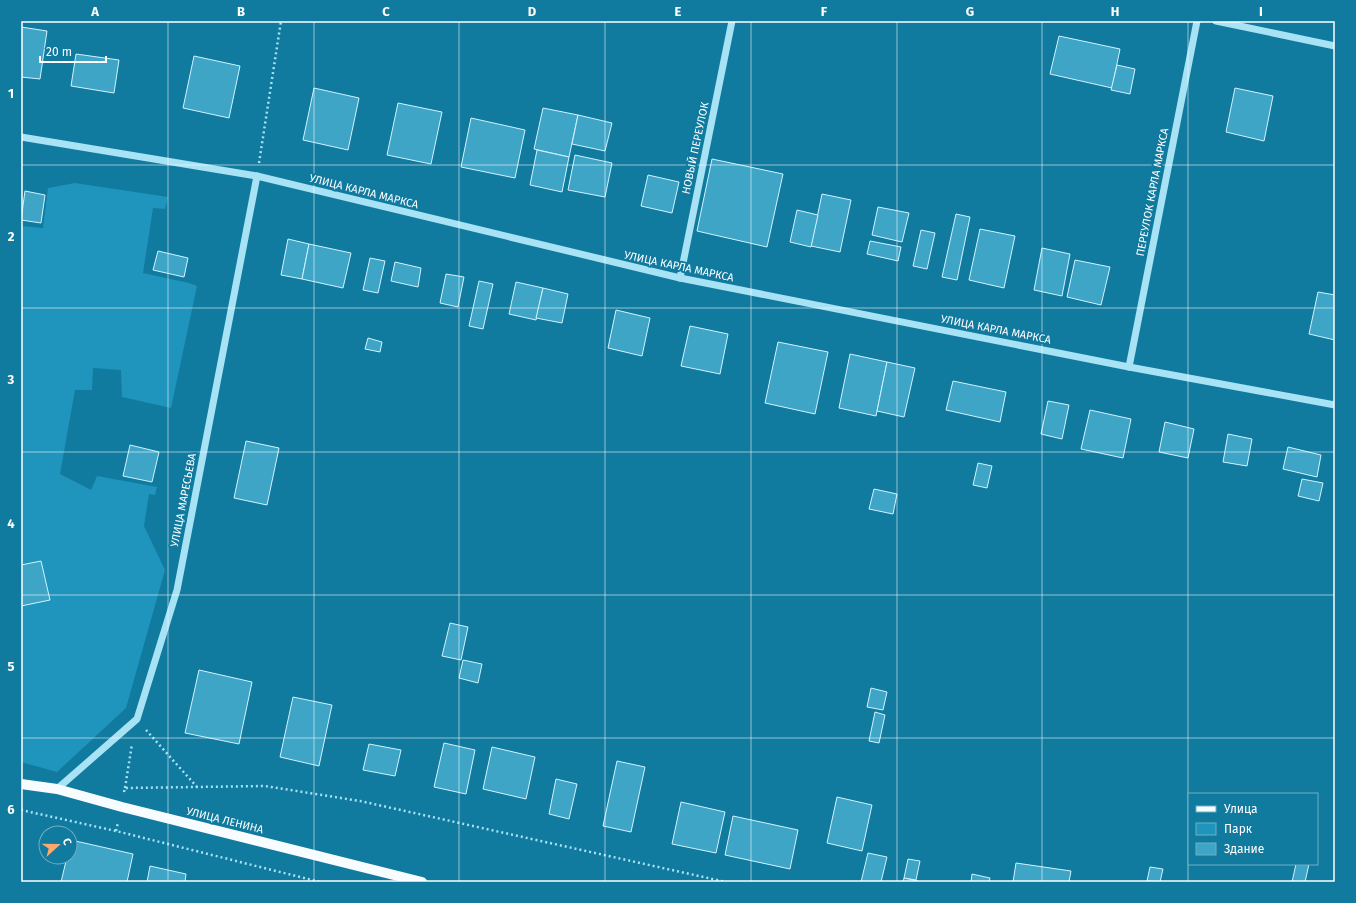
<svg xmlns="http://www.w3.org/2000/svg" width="1356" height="903" viewBox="0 0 1356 903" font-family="'Fira Sans',sans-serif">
<rect width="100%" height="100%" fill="#117a9f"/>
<!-- green -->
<path fill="#1f95bd" d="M75 183 168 197 165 209 153 208 143 273 189 283 197 286 171 408 122 397 121 370 93 368 92 390H75L60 474 91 490 97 476 157 487 155 495 149 494 144 526 165 570 126 708 57 772 21 762V226L43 228 48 188Z"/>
<!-- building -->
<g fill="#3ea5c7" stroke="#d1f3fe">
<path d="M21 27 47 31 40 79 21 77Z"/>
<path d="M1059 36 1120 49 1112 88 1050 74Z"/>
<path d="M76 54 119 60 114 93 71 86Z"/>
<path d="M194 56 240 66 229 118 183 108Z"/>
<path d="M1117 65 1135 69 1130 94 1111 90Z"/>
<path d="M314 88 359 98 348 150 303 140Z"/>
<path d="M1235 88 1273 96 1264 141 1226 132Z"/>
<path d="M398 103 442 112 431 164 387 155Z"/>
<path d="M543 108 578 115 569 157 534 149Z"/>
<path d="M578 115 612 123 605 151 572 144Z"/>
<path d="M471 118 525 130 515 178 461 167Z"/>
<path d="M537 150 569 157 562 192 530 185Z"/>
<path d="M575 155 612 163 605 197 568 190Z"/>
<path d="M712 159 783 174 767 247 697 231Z"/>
<path d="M648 175 679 182 672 213 641 206Z"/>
<path d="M25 191 45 195 41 223 21 220Z"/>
<path d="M822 194 851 200 840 252 811 246Z"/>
<path d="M878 207 909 213 902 242 872 235Z"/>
<path d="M797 210 818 215 811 247 790 242Z"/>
<path d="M956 214 970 217 957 280 942 277Z"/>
<path d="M980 229 1015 236 1004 288 969 280Z"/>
<path d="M921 230 935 233 927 269 913 266Z"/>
<path d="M288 239 309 244 302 279 281 275Z"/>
<path d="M870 241 901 247 898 261 867 254Z"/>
<path d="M309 244 351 253 343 288 302 279Z"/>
<path d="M1042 248 1070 254 1062 296 1034 290Z"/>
<path d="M158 251 188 258 184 277 153 270Z"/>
<path d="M370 258 385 261 378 293 363 290Z"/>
<path d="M1075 260 1110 267 1101 305 1067 297Z"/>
<path d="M395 262 421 268 418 287 391 281Z"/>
<path d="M446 274 464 277 458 307 440 303Z"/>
<path d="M479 281 493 284 483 329 469 326Z"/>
<path d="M516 282 543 288 536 320 509 314Z"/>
<path d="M543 288 568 294 562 323 536 318Z"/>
<path d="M1318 292 1335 295V340L1309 334Z"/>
<path d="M616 310 650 318 642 356 608 348Z"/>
<path d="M690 326 728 334 720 374 681 366Z"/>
<path d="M368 338 382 342 380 352 365 349Z"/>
<path d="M778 342 828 352 815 414 765 403Z"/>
<path d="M850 354 887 362 876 416 839 408Z"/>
<path d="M887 362 915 368 904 417 877 411Z"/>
<path d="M953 381 1006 392 1000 422 946 410Z"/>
<path d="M1048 401 1069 405 1062 439 1041 434Z"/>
<path d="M1090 410 1131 419 1123 458 1081 449Z"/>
<path d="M1165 422 1194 429 1188 458 1159 452Z"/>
<path d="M1228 434 1252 439 1247 466 1223 462Z"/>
<path d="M246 441 279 448 267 505 234 498Z"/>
<path d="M130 445 159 452 152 482 123 476Z"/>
<path d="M1288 447 1321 455 1317 477 1283 469Z"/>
<path d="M978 463 992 466 987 488 973 485Z"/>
<path d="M1302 479 1323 483 1319 501 1298 496Z"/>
<path d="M874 489 897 494 893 514 869 509Z"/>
<path d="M41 561 50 600 21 606V565Z"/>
<path d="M450 623 468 627 461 660 442 656Z"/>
<path d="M463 660 482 664 478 683 459 678Z"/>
<path d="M199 670 252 682 239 744 185 733Z"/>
<path d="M871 688 887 692 883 710 867 707Z"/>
<path d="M293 697 332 705 319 766 280 757Z"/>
<path d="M875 712 885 715 879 743 869 741Z"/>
<path d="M444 743 475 750 466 794 434 787Z"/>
<path d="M369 744 401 750 395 776 363 770Z"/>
<path d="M492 747 535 757 526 799 483 789Z"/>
<path d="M617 761 645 767 631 832 603 826Z"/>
<path d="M556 779 577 784 569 819 549 814Z"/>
<path d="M837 797 872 805 862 851 827 843Z"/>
<path d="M681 802 725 812 716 853 672 844Z"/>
<path d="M733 816 798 830 790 869 725 855Z"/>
<path d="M71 840 133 854 127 882H61L67 857H70Z"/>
<path d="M868 853 887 857 881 882H861Z"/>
<path d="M908 859 920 861 916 880 904 878Z"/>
<path d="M1016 863 1071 871 1069 882H1013Z"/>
<path d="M1296 864H1309L1305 882H1292Z"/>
<path d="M150 866 186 874 185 882H147Z"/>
<path d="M1150 867 1163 869 1160 882 1147 881Z"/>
<path d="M972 874 990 878 989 882H971Z"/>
<path d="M904 878 918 881 917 882H903Z"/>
</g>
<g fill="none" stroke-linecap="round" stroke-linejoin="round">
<!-- path -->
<g stroke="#a8e2f5" stroke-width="2.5" stroke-dasharray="2 3" stroke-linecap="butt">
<path d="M259 163 281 21"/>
<path d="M146 730 197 787"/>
<path d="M125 788 132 744"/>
<path d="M124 792 125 788 265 786 360 801 726 882"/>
<path d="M21 810 116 831 320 882"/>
<path d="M116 831 118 822"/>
</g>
<!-- minor -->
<g stroke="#a8e2f5" stroke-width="7">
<path d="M1216 21 1335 46"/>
<path d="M21 137 257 176 680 278 1129 367 1335 405"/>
<path d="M680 278 732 21"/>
<path d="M1129 367 1197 21"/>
<path d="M57 789 137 719 177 590 257 176"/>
</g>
<!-- major -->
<path stroke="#f6fcff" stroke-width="10" d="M21 784 57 789 122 807 422 882"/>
</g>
<!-- grid -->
<path fill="none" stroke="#fff" stroke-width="1" stroke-opacity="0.55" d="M168 21V882M314 21V882M459 21V882M605 21V882M751 21V882M897 21V882M1042 21V882M1188 21V882M21 165H1335M21 308H1335M21 452H1335M21 595H1335M21 738H1335"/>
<g text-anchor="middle" stroke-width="4" stroke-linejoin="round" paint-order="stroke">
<!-- street labels -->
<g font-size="11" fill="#fff" stroke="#117a9f">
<text transform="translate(695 148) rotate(-78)" y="4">НОВЫЙ ПЕРЕУЛОК</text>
<text transform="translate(364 191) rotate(14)" y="4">УЛИЦА КАРЛА МАРКСА</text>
<text transform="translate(1152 192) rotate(-79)" y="4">ПЕРЕУЛОК КАРЛА МАРКСА</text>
<text transform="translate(679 266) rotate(12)" y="4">УЛИЦА КАРЛА МАРКСА</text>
<text transform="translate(996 329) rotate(11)" y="4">УЛИЦА КАРЛА МАРКСА</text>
<text transform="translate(183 500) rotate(-79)" y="4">УЛИЦА МАРЕСЬЕВА</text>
<text transform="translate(225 820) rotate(14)" y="4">УЛИЦА ЛЕНИНА</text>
</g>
</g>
<!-- border -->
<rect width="1356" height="903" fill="none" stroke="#117a9f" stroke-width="44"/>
<!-- legend -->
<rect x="1188" y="793" width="130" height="72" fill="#117a9f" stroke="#70afc5"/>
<rect x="1196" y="806" width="20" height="6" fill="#f6fcff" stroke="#70afc5"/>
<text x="1224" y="813" font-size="12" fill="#ffffff">Улица</text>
<rect x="1196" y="823" width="20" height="12" fill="#1f95bd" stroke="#70afc5"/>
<text x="1224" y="833" font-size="12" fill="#ffffff">Парк</text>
<rect x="1196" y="843" width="20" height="12" fill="#3ea5c7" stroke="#70afc5"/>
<text x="1224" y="853" font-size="12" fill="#ffffff">Здание</text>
<!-- north arrow -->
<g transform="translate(58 845) rotate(69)"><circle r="19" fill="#117a9f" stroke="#70afc5"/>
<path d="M0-3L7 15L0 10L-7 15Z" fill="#ffa86c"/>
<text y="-6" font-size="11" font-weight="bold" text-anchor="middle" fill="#ffffff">С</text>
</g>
<!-- scale -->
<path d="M40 56v6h66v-6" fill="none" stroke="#ffffff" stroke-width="2"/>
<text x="46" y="56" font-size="12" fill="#ffffff" stroke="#117a9f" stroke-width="3" paint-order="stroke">20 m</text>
<rect x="22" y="22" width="1312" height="859" fill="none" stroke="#fff" stroke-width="1.5"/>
<g font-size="13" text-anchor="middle" font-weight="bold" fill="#fff">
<text x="95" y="16">A</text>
<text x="241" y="16">B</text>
<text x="386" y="16">C</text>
<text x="532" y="16">D</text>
<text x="678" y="16">E</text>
<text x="824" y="16">F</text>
<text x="970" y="16">G</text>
<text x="1115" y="16">H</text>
<text x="1261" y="16">I</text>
<text x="11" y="98">1</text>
<text x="11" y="241">2</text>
<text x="11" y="384">3</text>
<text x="11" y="528">4</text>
<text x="11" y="671">5</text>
<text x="11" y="814">6</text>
</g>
</svg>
